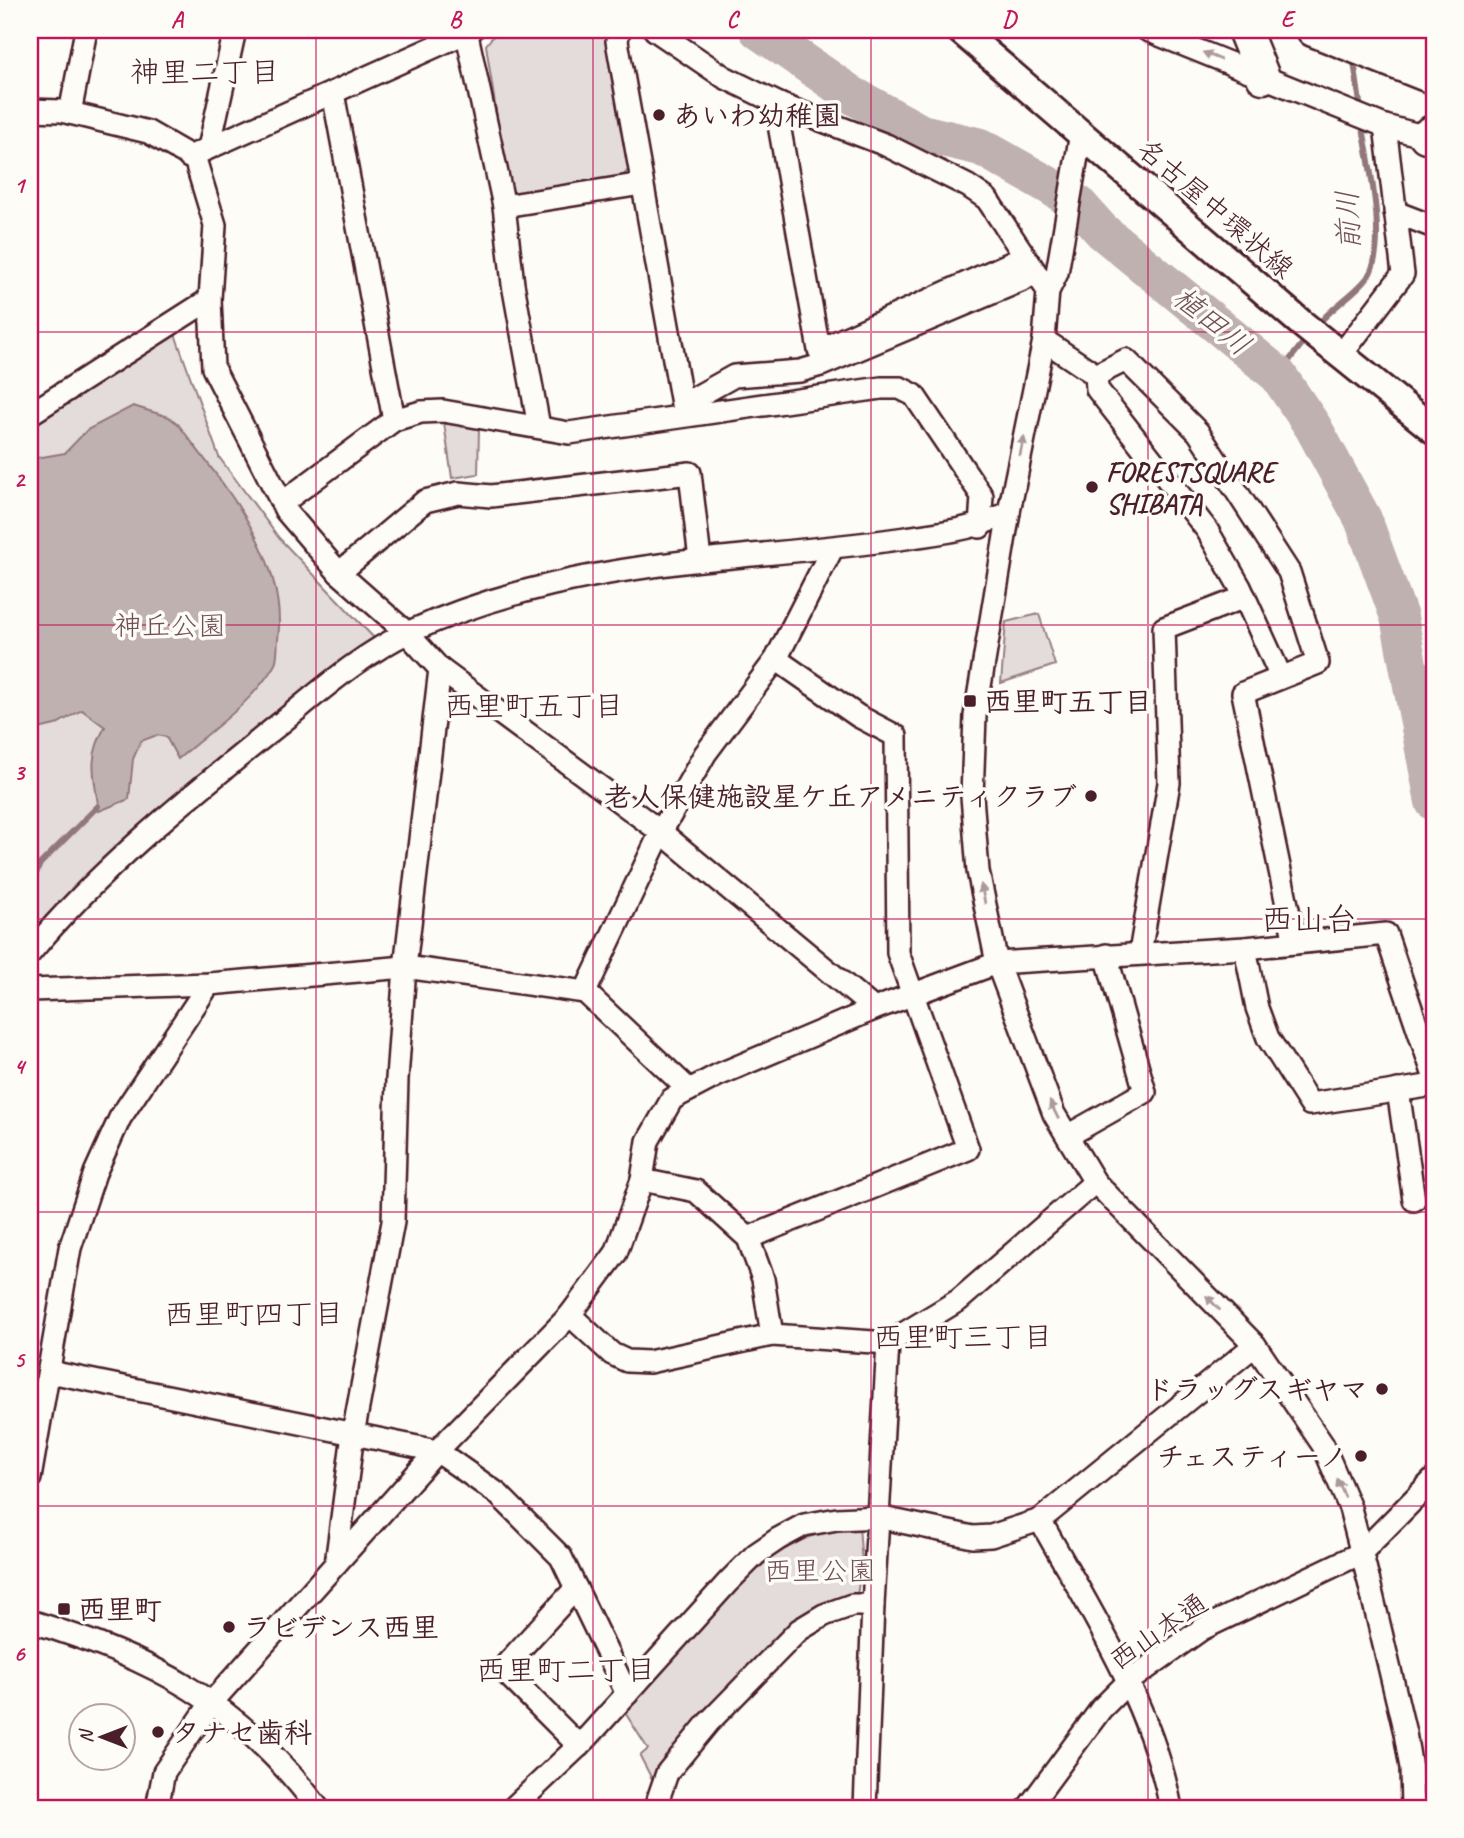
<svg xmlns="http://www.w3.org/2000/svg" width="1464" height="1838" viewBox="0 0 1464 1838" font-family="Caveat,'Klee One',sans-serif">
<rect width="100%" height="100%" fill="#fdfcf7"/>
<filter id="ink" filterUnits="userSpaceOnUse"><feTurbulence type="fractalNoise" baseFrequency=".0143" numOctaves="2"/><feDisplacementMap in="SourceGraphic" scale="14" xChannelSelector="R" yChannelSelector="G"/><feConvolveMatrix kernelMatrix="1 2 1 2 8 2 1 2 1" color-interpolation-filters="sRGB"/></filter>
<g filter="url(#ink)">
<!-- green -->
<g fill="#e3dcda" stroke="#967e82" stroke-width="2">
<path d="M508 30H608L633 164 618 182 520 199 508 190 486 45 493 36Z"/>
<path d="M175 334 219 457 279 538 374 638 132 835 30 942V423Z"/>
<path d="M444 423 479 428 478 474 452 478Z"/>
<path d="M1039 614 1055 665 1001 683 1006 622Z"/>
<path d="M859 1526 862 1564 857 1595 697 1722 664 1760 654 1783 640 1756 648 1749 624 1711C649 1683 675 1655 700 1627 745 1577 788 1530 859 1526Z"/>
</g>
<!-- water -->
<path fill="#c0b1b1" stroke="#91777b" stroke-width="2" d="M133 406 169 417 178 424C225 487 288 557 278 640 277 648 278 660 274 666 252 703 210 731 178 759L166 737 157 735 141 741 133 759 129 799 99 811C94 775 87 759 105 727L82 710 55 725 30 731V459L65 453 87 430Z"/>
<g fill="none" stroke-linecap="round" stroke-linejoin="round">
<!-- stream -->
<g stroke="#91777b" stroke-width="6">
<path d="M1353 55 1361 110"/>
<path d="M1316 327C1330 308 1353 296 1367 278 1390 248 1367 157 1362 121"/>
<path d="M1278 375 1309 335"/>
<path d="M30 887 40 864 98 806"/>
</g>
<!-- river -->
<path stroke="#c0b1b1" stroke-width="38" d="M758 30 852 95 921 133 981 147 1050 186 1078 204 1102 231 1278 375 1313 427 1363 519 1399 617 1434 802"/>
<!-- minor casing -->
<g stroke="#4a1f2b" stroke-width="26">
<g id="minor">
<path d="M466 30 504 206 513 284 539 427"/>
<path d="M619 30 617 41 684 415"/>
<path d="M655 30 724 77 779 104 886 145 968 186 987 199 1048 291"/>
<path d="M1147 30 1385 126 1434 139"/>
<path d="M333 93 394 420"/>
<path d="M779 104 778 119 819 350 1024 257"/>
<path d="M30 110 62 111 148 132 195 159 215 225 210 299 213 368 286 511 339 573 407 633 440 669 405 967 397 1079 393 1222 353 1434 336 1564"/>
<path d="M70 113 86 30"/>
<path d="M1081 133 1057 273 1048 291 1044 340 1009 512 975 716 972 796 978 871 997 963 1054 1114 1095 1182 1255 1345 1323 1445 1350 1508 1369 1582 1405 1733 1411 1768 1412 1808"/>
<path d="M209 148 235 30"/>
<path d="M189 157 472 30"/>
<path d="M504 206 642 184"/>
<path d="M1395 212 1434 227"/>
<path d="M1044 340 1096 375 1126 360 1198 432 1289 572 1318 663 1243 693 1295 943"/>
<path d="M1341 355 1403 274 1385 126"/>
<path d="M1096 375 1097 389 1207 530 1240 587 1281 677"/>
<path d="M30 414 210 299"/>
<path d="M689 415V401L734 376 800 371 821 365 1025 279"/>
<path d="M282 503 394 420 421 412 443 411 569 433 881 388H900L914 395 982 496 980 527"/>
<path d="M339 573 425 501 458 493 491 496 690 473 700 560"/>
<path d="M440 669 661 832 874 1009"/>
<path d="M1245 948 1257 1008 1268 1038 1310 1104 1434 1085"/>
<path d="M30 953C101 867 190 796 277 726 318 693 360 655 409 632 502 590 600 571 701 560 770 553 838 548 906 538 944 532 974 530 1009 512"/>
<path d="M1140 953 1169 783 1164 628 1245 597"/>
<path d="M30 990 209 984 405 967 585 992 689 1090"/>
<path d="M585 992 661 832 705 754 776 659 832 549"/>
<path d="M1398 1090 1414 1200"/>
<path d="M1069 1135 1145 1092 1106 955"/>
<path d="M642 1180 696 1191 748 1238 763 1279 772 1335"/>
<path d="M748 1238 968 1149 898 953 896 736 858 716 776 659"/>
<path d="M570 1315 612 1354 627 1361 649 1362 772 1335 888 1343 959 1300 1095 1182"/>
<path d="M50 1372 437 1451 498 1494 561 1557 627 1694"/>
<path d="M30 1478 70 1248 95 1173 120 1118 209 984"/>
<path d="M1040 1520C1091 1612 1151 1703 1171 1808"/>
<path d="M576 1588 502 1669 579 1746"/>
<path d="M30 1621C154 1659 238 1702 318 1808"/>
<path d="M1412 1804 1434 1808"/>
<path d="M157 1808 164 1772 212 1702 437 1451 570 1315 616 1253 642 1180 648 1141 672 1099 718 1075 874 1009 997 963 1245 948 1386 934 1434 1076"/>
<path d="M513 1808 586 1739 728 1582 756 1554 778 1539 804 1525 837 1519 878 1517 973 1537 991 1536 1040 1520 1255 1345"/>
<path d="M655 1808 667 1773 708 1723 799 1630 824 1615 852 1605H873"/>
<path d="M865 1808 873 1605 888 1343"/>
<path d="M1028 1808 1101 1709 1129 1681 1202 1629 1361 1553 1434 1479"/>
</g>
</g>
<!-- major casing -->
<g stroke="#4a1f2b" stroke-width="32">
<path id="major" d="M960 30 1301 323 1434 430"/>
</g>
<!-- highway casing -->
<g stroke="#4a1f2b" stroke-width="37">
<g id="highway">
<path d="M1244 30 1263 77"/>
<path d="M1313 30 1434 78"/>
<path d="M1385 30 1434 48"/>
<path d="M1426 136 1434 131"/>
</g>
</g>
<!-- minor -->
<use href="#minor" stroke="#fdfcf7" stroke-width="21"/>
<!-- major -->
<use href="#major" stroke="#fdfcf7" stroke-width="26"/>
<!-- highway -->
<use href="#highway" stroke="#fdfcf7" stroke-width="32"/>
</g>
<!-- one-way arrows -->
<defs><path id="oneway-solid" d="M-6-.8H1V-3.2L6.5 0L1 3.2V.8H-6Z" transform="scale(1.75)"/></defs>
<g fill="#ac999b">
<use href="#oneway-solid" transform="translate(1212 56) rotate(-158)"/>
<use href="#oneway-solid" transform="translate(1022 446) rotate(-78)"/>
<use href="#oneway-solid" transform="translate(983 894) rotate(-102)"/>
<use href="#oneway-solid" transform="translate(1054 1110) rotate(-116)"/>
<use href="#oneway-solid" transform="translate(1213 1303) rotate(-134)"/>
<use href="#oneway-solid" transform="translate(1341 1488) rotate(-113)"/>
</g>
</g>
<!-- grid -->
<path fill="none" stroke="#c2185b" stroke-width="2" stroke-opacity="0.55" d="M316 30V1808M593 30V1808M871 30V1808M1148 30V1808M30 332H1434M30 625H1434M30 919H1434M30 1212H1434M30 1506H1434"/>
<!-- markers -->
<g fill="#4a1f2b" stroke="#fdfcf7" stroke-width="2.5">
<circle cx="659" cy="115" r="7"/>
<circle cx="1092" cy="487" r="7"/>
<rect x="963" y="694" width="14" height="14" rx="3.5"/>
<circle cx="1091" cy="796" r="7"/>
<circle cx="1382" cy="1389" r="7"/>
<circle cx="1361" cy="1456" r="7"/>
<rect x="57" y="1602" width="14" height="14" rx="3.5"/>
<circle cx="229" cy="1627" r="7"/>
<circle cx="158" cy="1732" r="7"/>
</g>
<g text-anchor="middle" stroke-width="7" stroke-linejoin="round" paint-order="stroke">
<!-- poi labels -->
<g font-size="28" font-weight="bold" fill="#4a1f2b" stroke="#fdfcf7" text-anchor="start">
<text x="673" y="125">あいわ幼稚園</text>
<text x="1106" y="481">FORESTSQUARE<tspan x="1106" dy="32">SHIBATA</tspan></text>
<text x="984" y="711">西里町五丁目</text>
<text x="1077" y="806" text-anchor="end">老人保健施設星ケ丘アメニティクラブ</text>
<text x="1368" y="1399" text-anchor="end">ドラッグスギヤマ</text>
<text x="1347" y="1466" text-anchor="end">チェスティーノ</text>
<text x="78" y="1619">西里町</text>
<text x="243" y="1637">ラビデンス西里</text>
<text x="172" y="1742">タナセ歯科</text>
</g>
<!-- street labels -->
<g font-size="28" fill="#4a1f2b" stroke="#fdfcf7">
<text transform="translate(1216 208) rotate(41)" y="10">名古屋中環状線</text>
<text transform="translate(1158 1631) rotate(-35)" y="10">西山本通</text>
</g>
<!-- park labels -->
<g font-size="28" fill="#704e57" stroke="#fdfcf7">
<text x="170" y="635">神丘公園</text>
<text x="820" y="1580">西里公園</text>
</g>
<!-- neighbourhood labels -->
<g font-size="30" fill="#4a1f2b" stroke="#fdfcf7">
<text x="205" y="82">神里二丁目</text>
<text x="534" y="716">西里町五丁目</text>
<text x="254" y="1324">西里町四丁目</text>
<text x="963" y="1347">西里町三丁目</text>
<text x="566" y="1680">西里町二丁目</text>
</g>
<!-- water labels -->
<g font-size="30" font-style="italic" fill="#73525a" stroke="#fdfcf7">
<text transform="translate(1348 220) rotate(-92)" y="10">前川</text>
<text transform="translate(1212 321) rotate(39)" y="10">植田川</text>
</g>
<!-- quarter labels -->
<g font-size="32" fill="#4a1f2b" stroke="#fdfcf7">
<text x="1309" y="930">西山台</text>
</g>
</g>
<!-- margin -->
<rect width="1464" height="1838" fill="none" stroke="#fdfcf7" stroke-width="77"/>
<!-- north arrow -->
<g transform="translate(102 1737) rotate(270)"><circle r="33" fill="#fdfcf7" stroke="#b5a4a5" stroke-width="2"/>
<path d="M0-5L12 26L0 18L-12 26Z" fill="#4a1f2b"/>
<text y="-10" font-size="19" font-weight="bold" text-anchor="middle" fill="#4a1f2b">N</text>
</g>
<rect x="38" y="38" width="1388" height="1762" fill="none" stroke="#c2185b" stroke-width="2.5"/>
<g font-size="23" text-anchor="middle" font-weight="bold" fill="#c2185b">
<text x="177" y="27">A</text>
<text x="455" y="27">B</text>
<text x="732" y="27">C</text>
<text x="1009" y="27">D</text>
<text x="1287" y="27">E</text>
<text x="19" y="193">1</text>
<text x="19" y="487">2</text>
<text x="19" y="780">3</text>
<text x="19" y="1074">4</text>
<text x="19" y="1367">5</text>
<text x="19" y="1661">6</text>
</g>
</svg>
